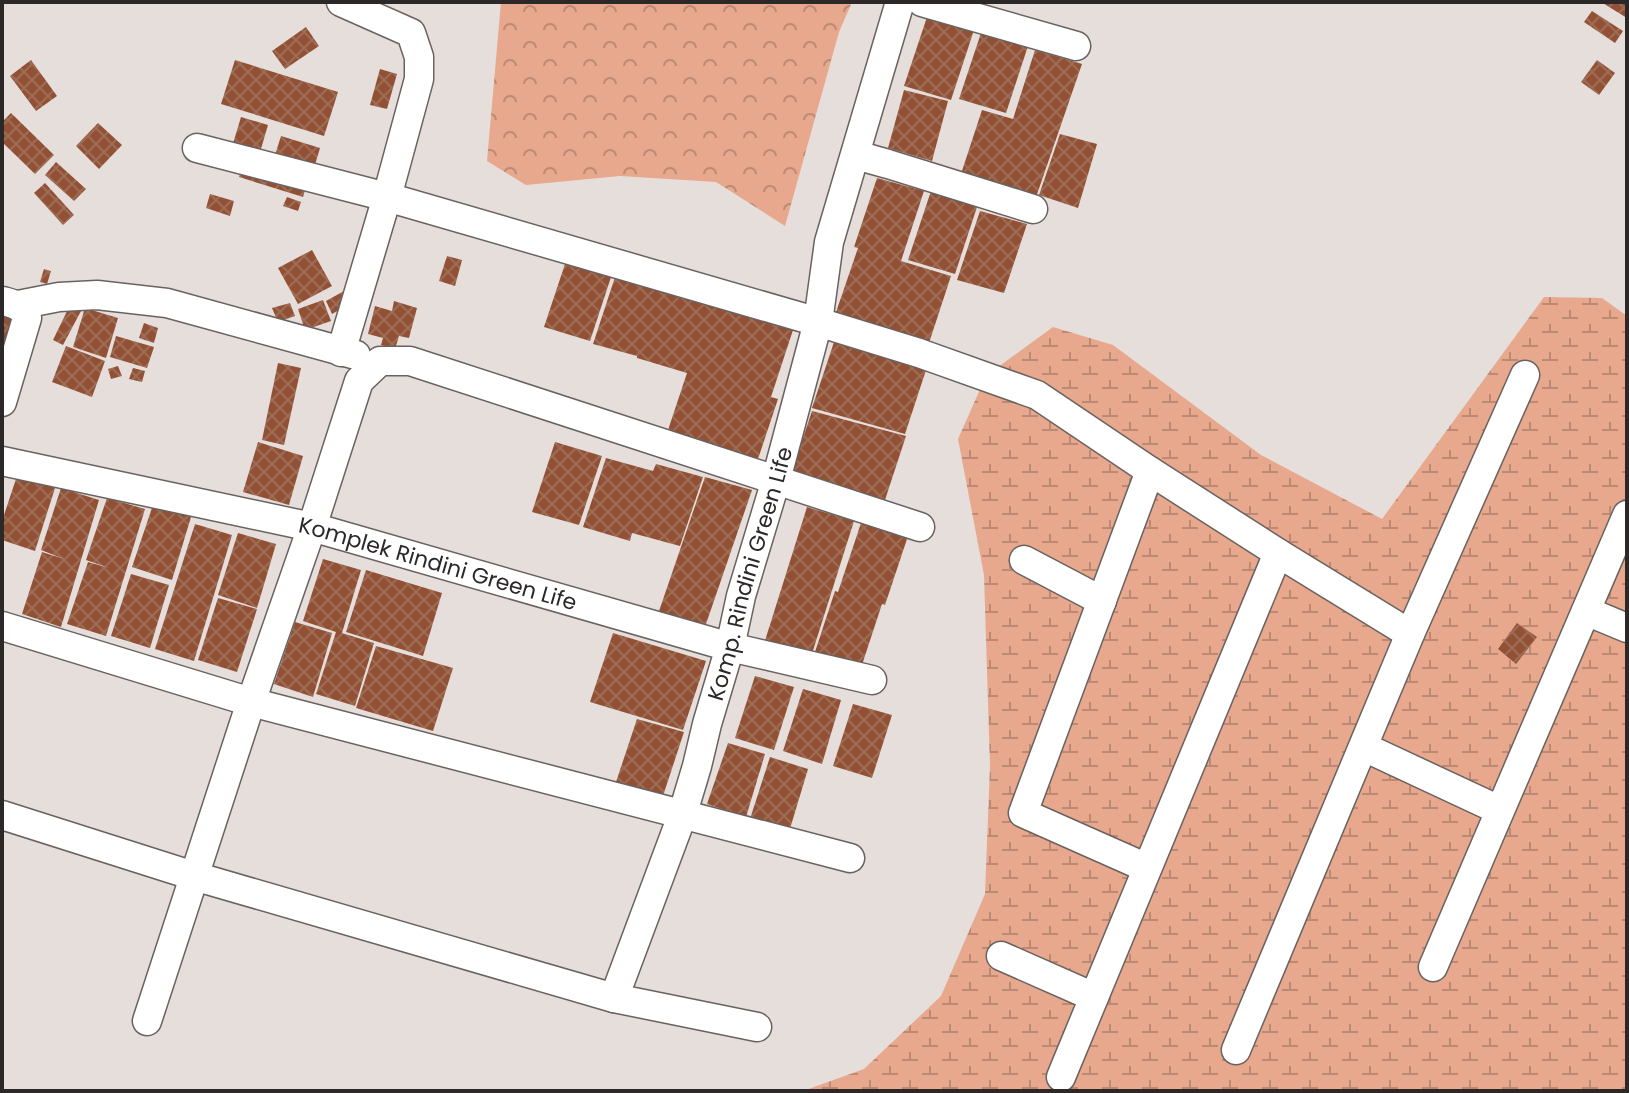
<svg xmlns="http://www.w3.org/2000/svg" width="1629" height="1093" viewBox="0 0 1629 1093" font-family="Poppins,sans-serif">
<defs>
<pattern id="forest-crowns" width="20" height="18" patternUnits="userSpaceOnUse" patternTransform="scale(2)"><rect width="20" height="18" fill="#e7a88e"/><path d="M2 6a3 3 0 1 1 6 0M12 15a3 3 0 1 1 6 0" fill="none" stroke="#bb8974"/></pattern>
<pattern id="wetland-marsh" width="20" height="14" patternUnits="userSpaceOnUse" patternTransform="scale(2)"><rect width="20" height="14" fill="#e7a88e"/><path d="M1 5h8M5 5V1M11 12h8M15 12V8" fill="none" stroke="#bb8974"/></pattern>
<pattern id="building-cross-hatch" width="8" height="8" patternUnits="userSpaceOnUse" patternTransform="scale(2)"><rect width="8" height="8" fill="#925135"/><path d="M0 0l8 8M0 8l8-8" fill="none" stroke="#9d6c57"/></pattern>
</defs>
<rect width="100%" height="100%" fill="#e6dedb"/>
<!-- forest -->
<path fill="url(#forest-crowns)" d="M501 2H852L839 32 785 226 716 182 620 176 526 185 487 161Z"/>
<!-- wetland -->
<path fill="url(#wetland-marsh)" d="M1544 297 1602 298 1627 316V1091H803L864 1069 941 996 985 894 990 766 984 575 958 439 986 376 1053 327 1113 345 1261 455 1382 519Z"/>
<!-- building -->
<g fill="url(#building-cross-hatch)">
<path d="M1601 2H1627V18Z"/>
<path d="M1592 11 1623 31 1615 43 1584 22Z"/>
<path d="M927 17 974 30 951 100 904 86Z"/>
<path d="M306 27 319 46 285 69 272 51Z"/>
<path d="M982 30 1029 43 1006 113 959 99Z"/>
<path d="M1035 50 1082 64 1034 203 958 183 982 110 1013 119Z"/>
<path d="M31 60 57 96 36 111 10 76Z"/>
<path d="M235 60 338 92 324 136 221 104Z"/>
<path d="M1597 60 1615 73 1599 95 1581 82Z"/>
<path d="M380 69 397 74 387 109 370 105Z"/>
<path d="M904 90 948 101 932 161 888 148Z"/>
<path d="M11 113 54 155 35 174 2 142V122Z"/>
<path d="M241 117 268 125 258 159 231 150Z"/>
<path d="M98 123 122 145 99 169 76 146Z"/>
<path d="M1060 134 1097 144 1078 208 1039 195Z"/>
<path d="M281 136 320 148 311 178 272 165Z"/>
<path d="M244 160 308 180 303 197 239 177Z"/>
<path d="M56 162 86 189 74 201 45 175Z"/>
<path d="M877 178 924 191 901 261 951 276 928 346 834 318 858 248 854 247Z"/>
<path d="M45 183 74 215 63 225 34 193Z"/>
<path d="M931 191 978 204 955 274 908 260Z"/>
<path d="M210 194 234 201 230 216 206 208Z"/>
<path d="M287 197 301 202 298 211 283 206Z"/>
<path d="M980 211 1027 224 1004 293 957 280Z"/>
<path d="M312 250 332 286 298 304 278 268Z"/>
<path d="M447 256 462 260 455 286 439 281Z"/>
<path d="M567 258 613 271 590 341 544 327Z"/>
<path d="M44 269 51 271 47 284 40 282Z"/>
<path d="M616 274 794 327 771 397 778 399 755 468 665 439 687 373 637 358V356L593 344Z"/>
<path d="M344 291 350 304 332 314 326 301Z"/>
<path d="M323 300 331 321 305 330 298 309Z"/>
<path d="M394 301 417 308 409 338 399 336 395 349 381 345 383 338 368 334 375 306 392 311Z"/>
<path d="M290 303 295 316 278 322 272 308Z"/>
<path d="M70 305 81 311 63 345 53 340Z"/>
<path d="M85 308 118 318 106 358 73 347Z"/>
<path d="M2 313 20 319 2 374Z"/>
<path d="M144 323 158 328 154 343 139 338Z"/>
<path d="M116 336 154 347 147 368 110 357Z"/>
<path d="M835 339 928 364 905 434 812 408Z"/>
<path d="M66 346 105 361 92 397 52 382Z"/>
<path d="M278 363 301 368 284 445 262 440Z"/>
<path d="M118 366 122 376 111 379 108 369Z"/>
<path d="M133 368 145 371 142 382 129 379Z"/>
<path d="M812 411 906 436 883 506 789 480Z"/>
<path d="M258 442 303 456 289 505 243 492Z"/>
<path d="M555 442 602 456 579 525 532 512Z"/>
<path d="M606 458 653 471 656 464 703 477 680 546 632 533 630 541 583 527Z"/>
<path d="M17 476 55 488 35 551 2 540V521Z"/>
<path d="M705 477 752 490 705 627 658 614Z"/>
<path d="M61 488 99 500 61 627 22 614 42 552 64 559 41 550Z"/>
<path d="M107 498 145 509 106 636 67 624 88 562 109 568 86 560Z"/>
<path d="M153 505 191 517 172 580 132 567Z"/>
<path d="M807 507 854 521 810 660 763 647Z"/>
<path d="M861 523 908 536 885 605 882 604 859 674 812 661 835 591 838 592Z"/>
<path d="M195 524 232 535 194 661 155 649Z"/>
<path d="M238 533 276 544 257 608 218 595Z"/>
<path d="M323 559 361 570 342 633 374 643 355 706 316 694 336 632 303 621Z"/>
<path d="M366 570 442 593 423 656 346 632Z"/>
<path d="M131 574 169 585 150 648 111 636Z"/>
<path d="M218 598 257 609 237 672 198 660Z"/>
<path d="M295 622 332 633 313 697 274 684Z"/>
<path d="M1517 623 1537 637 1516 664 1498 649Z"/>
<path d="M613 633 706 661 683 730 590 702Z"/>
<path d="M376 646 453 668 433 731 356 708Z"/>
<path d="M755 676 794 687 774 750 735 738Z"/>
<path d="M803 689 841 700 822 764 783 751Z"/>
<path d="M853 704 892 715 872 778 833 766Z"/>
<path d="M637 719 684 732 661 802 614 788Z"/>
<path d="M728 743 765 754 746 817 707 804Z"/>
<path d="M770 757 808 769 789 832 750 819Z"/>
</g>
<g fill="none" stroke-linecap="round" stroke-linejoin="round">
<!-- minor casing -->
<g stroke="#69625f" stroke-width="31">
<g id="minor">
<path d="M922 2 1076 46"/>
<path d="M197 148 387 197 818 322 919 353 1037 395 1150 471 1278 553 1410 634"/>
<path d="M856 155 888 164 1033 209"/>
<path d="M18 305 59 297 97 295 167 303 356 355"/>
<path d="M341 352 387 197 419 79V57L411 33 341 2"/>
<path d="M2 402 27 318C23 306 14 304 3 301"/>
<path id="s1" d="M2 461 312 527 730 647 872 680"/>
<path d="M1024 560 1102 601"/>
<path d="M1586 611 1627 628"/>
<path d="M2 626 251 702 850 858"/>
<path d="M1364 747 1499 810"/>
<path d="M2 815 194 876 614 998"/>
<path d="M1147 868 1023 813 1150 471"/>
<path d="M1001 956 1094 997"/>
<path d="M1433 967 1627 515"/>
<path d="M147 1021 251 702 312 527 359 381 380 361H410L920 527"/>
<path id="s2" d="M757 1027 614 998 682 816 697 766 707 724 730 647 741 596 776 480 818 322 829 242 900 2"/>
<path d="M1236 1050 1410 634 1525 375"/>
<path d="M1061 1077 1278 553"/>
</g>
</g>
<!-- minor -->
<use href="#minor" stroke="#fff" stroke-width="28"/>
</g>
<g text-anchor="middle" stroke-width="8" stroke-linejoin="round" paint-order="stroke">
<!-- street labels -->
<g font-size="22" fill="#2b2827" stroke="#fff">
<text dy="8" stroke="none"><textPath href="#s1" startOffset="448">Komplek Rindini Green Life</textPath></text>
<text dy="8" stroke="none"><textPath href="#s2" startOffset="592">Komp. Rindini Green Life</textPath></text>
</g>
</g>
<!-- border -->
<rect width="1629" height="1093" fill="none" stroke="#2b2827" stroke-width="8"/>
</svg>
